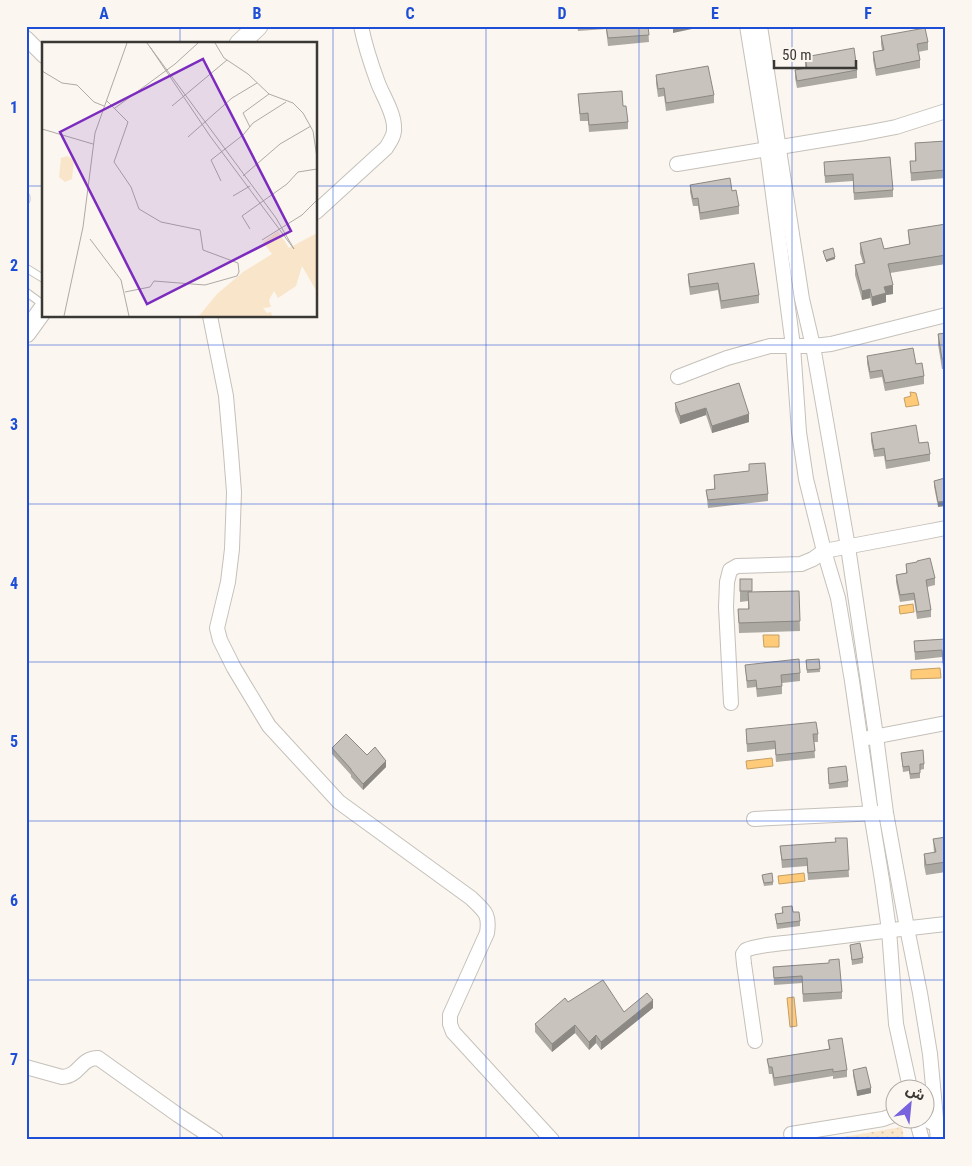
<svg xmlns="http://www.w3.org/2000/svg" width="972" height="1166" viewBox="0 0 972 1166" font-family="'Roboto Condensed','Noto Sans Arabic',sans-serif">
<defs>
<pattern id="garden-dots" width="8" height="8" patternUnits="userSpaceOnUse" patternTransform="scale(1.25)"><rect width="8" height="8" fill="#f9e6ca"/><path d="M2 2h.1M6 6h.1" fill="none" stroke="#d6c6ae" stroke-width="1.8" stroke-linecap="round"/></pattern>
</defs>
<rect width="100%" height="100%" fill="#fbf6ef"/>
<!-- garden -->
<path fill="url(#garden-dots)" d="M902 1127 904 1140H825Z"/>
<!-- water -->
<g fill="#ffcb79" stroke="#c49f65">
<path d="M910 392 916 393 919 405 906 407 904 398 911 396Z"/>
<path d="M913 604 914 612 900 614 899 606Z"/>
<path d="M763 635H779V647H764Z"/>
<path d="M940 668 941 678 911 679V670Z"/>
<path d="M772 758 773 766 747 769 746 761Z"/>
<path d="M804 873 805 881 779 884 778 876Z"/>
<path d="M794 997 797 1026 790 1027 787 998Z"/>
</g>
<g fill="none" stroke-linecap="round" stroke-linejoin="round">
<!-- lane casing -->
<g stroke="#c5c1ba" stroke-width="9">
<g id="lane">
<path d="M26 197V200"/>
<path d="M26 268 44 279"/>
<path d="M26 292 44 305"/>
</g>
</g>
<!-- street casing -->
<g stroke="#c5c1ba" stroke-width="16">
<g id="street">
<path d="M747 26 767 149 793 346 799 432 806 479 824 551 838 598 852 681 871 813 882 880 889 930 896 1024 910 1088"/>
<path d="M760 26 802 299 813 346 848 547 876 736 886 813 907 928 920 993 930 1054 938 1140"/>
<path d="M26 38 44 56"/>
<path d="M677 164 865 133 896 127 946 111"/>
<path d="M316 212 386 148C390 142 395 135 394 127 394 113 383 96 378 83 371 64 365 46 361 26"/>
<path d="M210 316 226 396 231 453 234 492 232 549 228 582 217 628 220 640 234 668 269 726 339 802 471 898C484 911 490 913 487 933L450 1015V1024L453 1032 552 1140"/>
<path d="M678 377 727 358 770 346H813L831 344 946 315"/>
<path d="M731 703 726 607 727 582 730 570 737 566 801 564 813 559 824 551 920 533 946 528"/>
<path d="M868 738 946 723"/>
<path d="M754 819 878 813"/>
<path d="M755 1041 744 964 743 954 746 950C759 944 788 943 803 941 851 935 898 929 946 924"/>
<path d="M26 1067 62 1077C80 1076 80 1058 98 1058L178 1115 216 1140"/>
<path d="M916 1118 922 1140"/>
<path d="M924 1118 936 1125H946"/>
<path d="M791 1134 883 1119 894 1115"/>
</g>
</g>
<!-- secondary casing -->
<g stroke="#c5c1ba" stroke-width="21">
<g id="secondary">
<path d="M239 44 258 26"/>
<path d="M26 333 44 308"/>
</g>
</g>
<!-- lane -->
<use href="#lane" stroke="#fff" stroke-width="7"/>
<!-- street -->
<use href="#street" stroke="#fff" stroke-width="14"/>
<!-- secondary -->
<use href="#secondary" stroke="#fff" stroke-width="19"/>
</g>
<!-- wall -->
<g fill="#aca8a2">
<path d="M577 26H648L649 42 608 46 606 29 578 31Z"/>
<path d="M881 36 928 42V50L918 52 920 60V68L876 76 873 60V52L882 50 881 44Z"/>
<path d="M805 57 857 70V78L797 88 795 78V70L805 68Z"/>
<path d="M656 75 714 95V103L666 111 664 96 658 97 656 83Z"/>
<path d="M578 94 623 106 628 122V129L589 132 588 121H580Z"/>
<path d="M946 141V178L911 181 910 161H915V143Z"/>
<path d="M824 162 893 190V197L854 200 853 181 825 183Z"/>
<path d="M690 185 732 191 739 206V214L700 220 698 206H693L690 192Z"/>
<path d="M946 224V264L890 273 893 294 886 295V302L872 306 870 298 862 300 855 275V265L863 263 860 253V243L884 249 909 244 908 230Z"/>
<path d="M688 274 759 295V303L721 309 718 290 690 295 688 281Z"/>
<path d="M946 333V369H942L938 344V334Z"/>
<path d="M867 356 916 364 924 376V384L885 391 882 377 870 379 867 363Z"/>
<path d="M739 383 749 422 712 433 706 415 680 424 675 411V403Z"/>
<path d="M871 433 919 443 930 454V461L886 469 884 456 874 457 871 441Z"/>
<path d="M749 464 768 494V501L708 508 706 490 714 489V475L749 471Z"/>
<path d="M945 478 938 507 934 486V481Z"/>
<path d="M906 564 935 578V585L927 587 931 610V617L917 619 914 600 900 602 896 582V575L906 573Z"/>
<path d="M740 579H752V592L799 591 800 631 739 633 738 609H748V601L740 602Z"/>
<path d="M946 639V676H944L942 657 915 660 914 641Z"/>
<path d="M819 659 820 672 807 673 806 660Z"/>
<path d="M745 665 800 673V681L782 683V694L757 697 756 687 747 688Z"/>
<path d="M746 729 818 734V742H814L815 758 776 762 775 749 747 752Z"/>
<path d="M332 748 367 755 386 767 363 790 351 777V775L332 754Z"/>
<path d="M901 753 924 764V769L920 770V778L910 779 909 771 903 772Z"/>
<path d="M828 768 848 781V787L829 789Z"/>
<path d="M946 837V872L926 875 924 865V854L934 853 933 839Z"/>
<path d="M847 838 849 877 808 880 807 866 782 868 780 846 835 842Z"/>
<path d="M762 877 773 882V885L764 886Z"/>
<path d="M782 907 793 912 800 921V926L777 929 775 914 782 913Z"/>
<path d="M850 945 863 958V963L852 965Z"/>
<path d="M829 963 842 992V999L803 1002 802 983 774 985 773 967Z"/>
<path d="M568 1002 624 1012 653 1008 601 1050 596 1043 589 1050 575 1033 552 1052 535 1032V1024Z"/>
<path d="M828 1040 847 1070V1077L833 1079V1076L774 1086 772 1074H769L767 1059 829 1049Z"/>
<path d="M853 1070 871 1093 857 1096 853 1075Z"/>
</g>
<!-- shaded-wall -->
<g fill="#8c8884">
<path d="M673 26H706L673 33Z"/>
<path d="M835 257V259L826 262V260Z"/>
<path d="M893 285V294L886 295V302L872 306V297L884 287Z"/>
<path d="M870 289V298L862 300V291Z"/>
<path d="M706 408V415L680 424V416Z"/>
<path d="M749 414V422L712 433V426Z"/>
<path d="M946 501V506L938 507V502Z"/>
<path d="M386 761V767L363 790V784Z"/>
<path d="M653 1000V1008L601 1050V1042Z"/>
<path d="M575 1025V1033L552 1052V1044Z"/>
<path d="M596 1035V1043L589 1050V1042Z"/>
<path d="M871 1088V1093L857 1096V1091Z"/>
</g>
<!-- building -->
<g fill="#c8c3bc" stroke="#8c8884">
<path d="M606 26H648L649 35 608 38Z"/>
<path d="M925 28 928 42 917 44 920 60 876 69 873 52 884 50 881 36Z"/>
<path d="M854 48 857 70 797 81 795 70 807 68 805 57Z"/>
<path d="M708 66 714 95 666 103 664 88 658 89 656 75Z"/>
<path d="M622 91 623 106H626L628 122 589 125 588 113 580 114 578 94Z"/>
<path d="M946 141V170L911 173 910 161H916L915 143Z"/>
<path d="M890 157 893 190 854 193 853 174 825 176 824 162Z"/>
<path d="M730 178 732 191 736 190 739 206 700 213 698 198 693 199 690 185Z"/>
<path d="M946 224V255L888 264 893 285 884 287 886 293 872 297 870 289 862 291 855 265 865 263 860 243 881 238 884 249 910 244 908 230Z"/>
<path d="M833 248 835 257 826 260 823 251Z"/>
<path d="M754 263 759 295 721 301 718 283 690 287 688 274Z"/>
<path d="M946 333V359H942L938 334Z"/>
<path d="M913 348 916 364 922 363 924 376 885 383 882 370 870 372 867 356Z"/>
<path d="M739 383 749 414 712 426 706 408 680 416 675 403Z"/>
<path d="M916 425 919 443 928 442 930 454 886 461 884 448 874 450 871 433Z"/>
<path d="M765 463 768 494 708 500 706 490 715 489 714 475 749 471V464Z"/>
<path d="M945 478 946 501 938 502 934 481Z"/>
<path d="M930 558 935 578 926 580 931 610 917 612 914 593 900 595 896 575 907 573 906 564 917 562V561Z"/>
<rect x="740" y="579" width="12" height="12"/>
<path d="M799 591 800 621 739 623 738 609H749L748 592Z"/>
<path d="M946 639V668L944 669 942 650 915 652 914 641Z"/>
<path d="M799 659 800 673 781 675 782 686 757 689 756 680 747 681 745 665Z"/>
<path d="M819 659 820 669 807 670 806 660Z"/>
<path d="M816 722 818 734H813L815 751 776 755 775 741 747 744 746 729Z"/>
<path d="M346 734 367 755 375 747 386 761 363 784 351 770V769L332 748Z"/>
<path d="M923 750 924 764H920V773L910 774 909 766 903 767 901 753Z"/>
<path d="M846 766 848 781 829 784 828 768Z"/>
<path d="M946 837V862L926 865 924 854 936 852 933 839Z"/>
<path d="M835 838H847L849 870 808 873 807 858 782 860 780 846 836 842Z"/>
<path d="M772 873 773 882 764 883 762 875Z"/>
<path d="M792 906 793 912H799L800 921 777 924 775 914 783 913 782 907Z"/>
<path d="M860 943 863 958 852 960 850 945Z"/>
<path d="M839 959 842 992 803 994 802 976 774 978 773 967 829 963V960Z"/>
<path d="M603 980 624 1012 647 993 653 1000 601 1042 596 1035 589 1042 575 1025 552 1044 535 1024 565 998 568 1002Z"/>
<path d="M842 1038 847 1070 833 1072V1069L774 1078 772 1067H769L767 1059 830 1049 828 1040Z"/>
<path d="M866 1067 871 1088 857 1091 853 1070Z"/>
</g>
<!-- grid -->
<path fill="none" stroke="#1d4ed8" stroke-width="1" stroke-opacity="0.55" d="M180 26V44M333 26V1140M486 26V1140M639 26V1140M792 26V1140M26 186H44M316 186H946M180 316V1140M26 345H946M26 504H946M26 662H946M26 821H946M26 980H946"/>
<!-- overview -->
<g transform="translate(42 42)">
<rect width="275" height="275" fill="#fbf6ef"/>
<path d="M25 114 32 118 30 137 23 140 17 135 19 116Z" fill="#f9e6ca"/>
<path d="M236 189 247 206 275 191V250L260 224 254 244 236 256 232 249 227 258 229 265 221 266 225 271 229 270 230 274H157L175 252 201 230 230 212 221 200Z" fill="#f9e6ca"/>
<path fill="none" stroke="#aeaaa5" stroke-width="1" d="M105 1 234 176 252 207 168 94 108 5M173 1 182 16 206 32 227 52 251 61 261 71 271 89 275 116M0 29 20 41 35 43 52 60 62 64M64 58 86 80 72 120 89 145 97 167 119 180 158 188 161 208 196 221 197 230 195 234 163 243 112 239 108 245 83 250M130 64 185 18M73 66 133 22 156 1M208 85 201 71 227 52M0 87 51 102M146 95 190 56 215 41M201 134 238 102 269 84M179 139 169 118 201 93 211 81 244 60M191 154 208 144M208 187 200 174 245 142 256 130 275 127M48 197 79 238 87 274M220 198 260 173 275 158M22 274 41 185 53 91 85 1"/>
<path fill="#7b2cbf" fill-opacity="0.15" stroke="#7b2cbf" stroke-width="2.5" d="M161 17 249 189 105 262 18 90Z"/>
<rect width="275" height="275" fill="none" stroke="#3a3835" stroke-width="2.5"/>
</g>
<!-- border -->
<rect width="972" height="1166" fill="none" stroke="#fbf6ef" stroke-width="55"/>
<!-- north arrow -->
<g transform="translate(910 1104) rotate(27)"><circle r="24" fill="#fbf6ef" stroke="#aeaaa5"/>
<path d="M0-4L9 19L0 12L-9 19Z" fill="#7862dd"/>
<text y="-8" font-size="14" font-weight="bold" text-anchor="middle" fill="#3a3835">ش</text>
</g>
<!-- scale -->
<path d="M774 60v8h82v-8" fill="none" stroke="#3a3835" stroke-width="2.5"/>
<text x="782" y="60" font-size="15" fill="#3a3835" stroke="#fbf6ef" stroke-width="4" paint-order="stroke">50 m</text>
<rect x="28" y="28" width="916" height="1110" fill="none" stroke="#1d4ed8" stroke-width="2"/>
<g font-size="16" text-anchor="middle" font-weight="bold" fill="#1d4ed8">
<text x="104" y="19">A</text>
<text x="257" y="19">B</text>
<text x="410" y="19">C</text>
<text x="562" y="19">D</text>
<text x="715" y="19">E</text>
<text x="868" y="19">F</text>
<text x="14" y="113">1</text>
<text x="14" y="271">2</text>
<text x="14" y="430">3</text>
<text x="14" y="589">4</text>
<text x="14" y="747">5</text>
<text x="14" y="906">6</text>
<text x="14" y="1065">7</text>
</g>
</svg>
